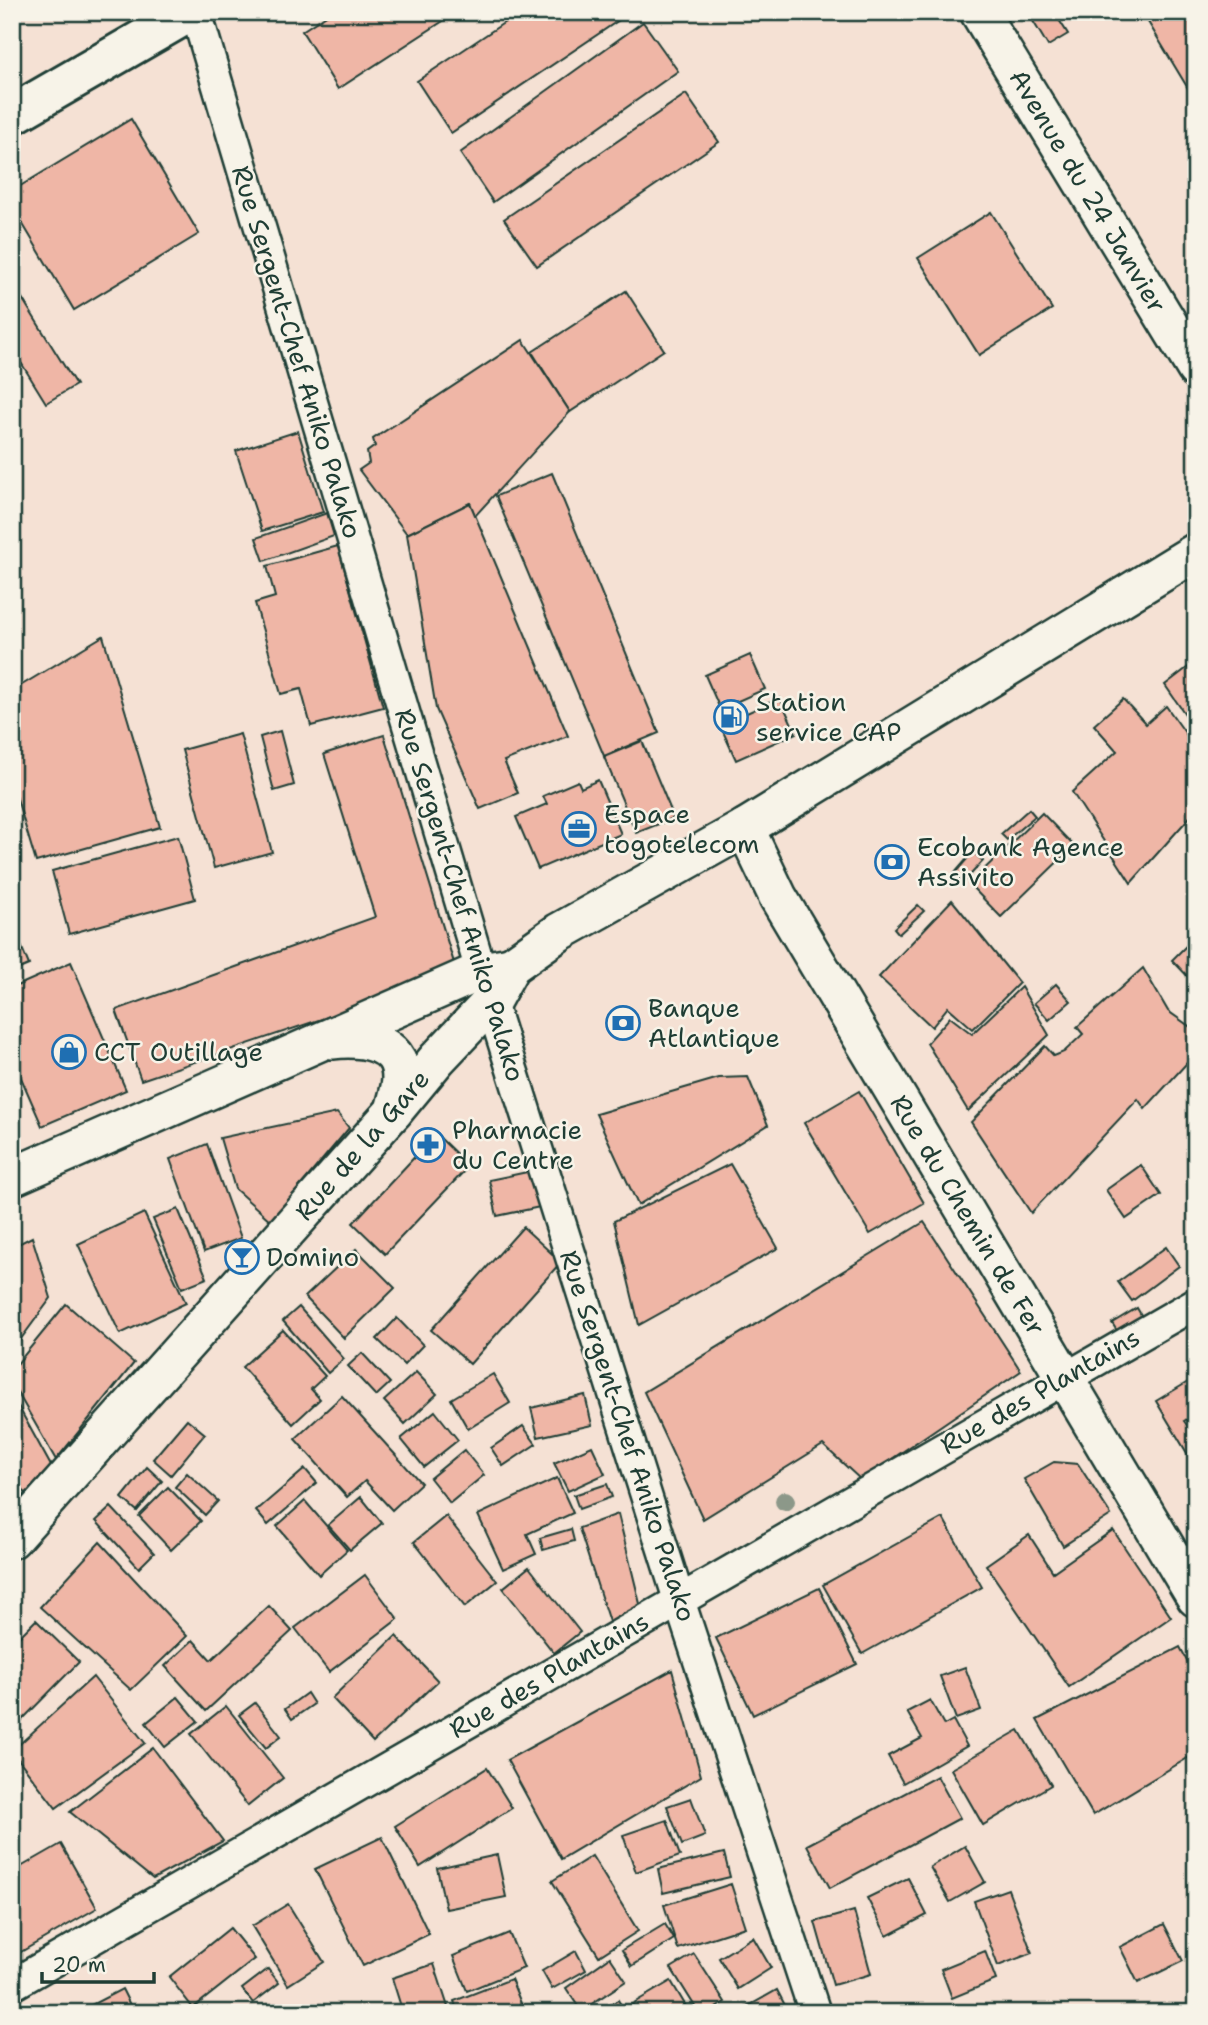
<svg xmlns="http://www.w3.org/2000/svg" width="1208" height="2025" viewBox="0 0 1208 2025" font-family="'Shantell Sans',sans-serif">
<rect width="100%" height="100%" fill="#f5e1d4"/>
<filter id="ink" filterUnits="userSpaceOnUse"><feTurbulence type="fractalNoise" baseFrequency=".0143" numOctaves="2"/><feDisplacementMap in="SourceGraphic" scale="14" xChannelSelector="R" yChannelSelector="G"/><feConvolveMatrix kernelMatrix="1 2 1 2 8 2 1 2 1" color-interpolation-filters="sRGB"/></filter>
<g filter="url(#ink)">
<!-- building -->
<g fill="#efb6a6" stroke="#1f3d34" stroke-width="2">
<path d="M331 12H457L338 89 302 31Z"/>
<path d="M520 12H631L451 133 417 81Z"/>
<path d="M1047 12H1054L1068 34 1048 46 1033 21Z"/>
<path d="M1142 12H1196V92L1192 95Z"/>
<path d="M643 22 678 71 493 202 460 153Z"/>
<path d="M686 94 719 142 537 266 504 219Z"/>
<path d="M131 119 199 234 74 310 12 206V191Z"/>
<path d="M991 212 1052 309 979 355 918 258Z"/>
<path d="M12 282 76 385 46 403 12 348Z"/>
<path d="M626 291 664 350 570 412 532 352Z"/>
<path d="M523 340 570 412 475 516 470 503 407 534 359 470 369 463 367 452 375 446 373 439Z"/>
<path d="M298 431 323 512 262 531 236 451Z"/>
<path d="M552 473 659 733 604 756 496 496Z"/>
<path d="M470 503 568 736 504 761 518 793 480 809 436 709 407 534Z"/>
<path d="M327 513 334 536 264 561 256 538Z"/>
<path d="M338 546 383 707 311 726 301 689 281 694 255 603 275 597 267 566Z"/>
<path d="M103 636 160 827 36 862 12 782V691Z"/>
<path d="M750 655 765 689 720 709 705 675Z"/>
<path d="M1196 661V730L1165 685Z"/>
<path d="M780 698 796 733 736 760 720 725Z"/>
<path d="M1123 699 1146 724 1166 706 1196 748V810L1131 883 1072 792 1117 751 1094 725Z"/>
<path d="M280 731 294 785 274 791 260 737Z"/>
<path d="M240 734 272 852 214 868 182 750Z"/>
<path d="M384 735 454 963 446 977 141 1080 116 1010 375 917 324 754Z"/>
<path d="M642 741 674 818 636 833 604 757Z"/>
<path d="M598 780 621 834 538 869 516 817 547 804 543 796 578 781 581 788Z"/>
<path d="M1029 809 1035 816 1007 840 1001 834Z"/>
<path d="M1042 813 1074 846 1001 917 969 884Z"/>
<path d="M178 836 195 899 69 934 52 871Z"/>
<path d="M973 852 983 861 963 883 954 874Z"/>
<path d="M952 900 1019 983 973 1029 948 1007 932 1027 879 977Z"/>
<path d="M918 905 924 911 899 934 894 928Z"/>
<path d="M12 924 29 965 12 972Z"/>
<path d="M1196 936V985L1172 960Z"/>
<path d="M71 962 126 1090 42 1126 12 1057V988Z"/>
<path d="M1143 968 1168 1011 1196 1031V1053L1145 1109 1138 1099 1031 1213 971 1122 1045 1046 1054 1056 1064 1052 1083 1034 1077 1027Z"/>
<path d="M1056 984 1071 1001 1049 1020 1034 1003Z"/>
<path d="M1021 987 1049 1035 968 1111 927 1043 950 1017 972 1034Z"/>
<path d="M748 1077 768 1125 638 1205 596 1114 719 1078Z"/>
<path d="M859 1091 924 1203 870 1234 804 1123Z"/>
<path d="M337 1113 349 1128 271 1221 235 1189 220 1138Z"/>
<path d="M436 1134 469 1166 385 1254 353 1223Z"/>
<path d="M207 1144 241 1238 204 1252 170 1159Z"/>
<path d="M730 1164 778 1248 639 1325 614 1221Z"/>
<path d="M1141 1165 1161 1195 1126 1219 1106 1190Z"/>
<path d="M532 1171 540 1207 497 1216 489 1180Z"/>
<path d="M178 1209 207 1278 182 1288 153 1219Z"/>
<path d="M144 1213 186 1303 120 1334 78 1244Z"/>
<path d="M924 1222 1021 1371 861 1480 823 1445 703 1519 644 1392Z"/>
<path d="M523 1227 561 1262 470 1364 431 1330Z"/>
<path d="M32 1237 51 1298 12 1351V1247Z"/>
<path d="M1166 1247 1179 1266 1132 1301 1118 1282Z"/>
<path d="M356 1249 395 1288 344 1338 305 1297Z"/>
<path d="M66 1304 134 1363 56 1460 12 1383V1370Z"/>
<path d="M299 1307 344 1359 328 1373 283 1321Z"/>
<path d="M1137 1308 1144 1320 1119 1334 1112 1323Z"/>
<path d="M397 1318 423 1345 404 1365 377 1339Z"/>
<path d="M283 1330 325 1376 311 1389 320 1399 293 1424 242 1367Z"/>
<path d="M362 1353 390 1383 376 1396 348 1366Z"/>
<path d="M416 1372 437 1394 405 1424 384 1401Z"/>
<path d="M493 1374 510 1403 468 1429 451 1399Z"/>
<path d="M1193 1379 1196 1384V1414L1184 1421 1196 1437V1468L1156 1401Z"/>
<path d="M12 1395 56 1475 34 1501 12 1480Z"/>
<path d="M585 1395 592 1425 538 1437 531 1408Z"/>
<path d="M342 1396 421 1483 392 1510 365 1481 347 1497 295 1439Z"/>
<path d="M435 1411 458 1440 424 1467 401 1439Z"/>
<path d="M187 1419 205 1434 171 1475 153 1459Z"/>
<path d="M523 1426 536 1444 503 1466 491 1448Z"/>
<path d="M592 1446 605 1474 568 1491 554 1463Z"/>
<path d="M464 1450 484 1475 450 1503 430 1478Z"/>
<path d="M1054 1462 1078 1464 1111 1515 1063 1546 1024 1479Z"/>
<path d="M147 1467 162 1481 137 1511 122 1498Z"/>
<path d="M305 1469 317 1483 268 1525 256 1511Z"/>
<path d="M187 1473 218 1501 205 1515 175 1487Z"/>
<path d="M557 1478 573 1513 527 1534 536 1554 503 1569 478 1515Z"/>
<path d="M607 1484 612 1497 579 1509 574 1495Z"/>
<path d="M12 1487 29 1504 12 1521Z"/>
<path d="M168 1487 201 1521 171 1550 139 1516Z"/>
<path d="M361 1497 382 1523 350 1550 328 1525Z"/>
<path d="M305 1501 347 1550 319 1575 277 1526Z"/>
<path d="M111 1507 154 1553 139 1568 96 1521Z"/>
<path d="M618 1514 642 1612 610 1625 579 1528Z"/>
<path d="M446 1516 497 1581 465 1607 414 1542Z"/>
<path d="M943 1518 982 1587 862 1654 823 1585Z"/>
<path d="M571 1529 574 1541 543 1550 540 1538Z"/>
<path d="M1113 1530 1171 1617 1069 1687 986 1565 1029 1535 1053 1572Z"/>
<path d="M100 1542 187 1636 131 1690 40 1607Z"/>
<path d="M529 1567 580 1632 554 1653 503 1588Z"/>
<path d="M365 1575 398 1619 329 1672 295 1628Z"/>
<path d="M819 1588 857 1664 753 1715 716 1638Z"/>
<path d="M269 1606 292 1631 206 1711 165 1666 193 1640 211 1660Z"/>
<path d="M36 1620 79 1662 12 1730V1644Z"/>
<path d="M396 1636 438 1681 373 1742 332 1698Z"/>
<path d="M1180 1647 1196 1677V1753L1093 1815 1037 1720Z"/>
<path d="M965 1667 981 1710 956 1719 940 1676Z"/>
<path d="M672 1670 701 1776 561 1859 507 1760Z"/>
<path d="M93 1677 145 1743 56 1808 12 1751Z"/>
<path d="M307 1693 314 1704 292 1719 285 1709Z"/>
<path d="M178 1697 198 1721 165 1747 146 1723Z"/>
<path d="M930 1700 944 1725 953 1720 967 1746 903 1783 888 1756 922 1738 907 1712Z"/>
<path d="M255 1703 281 1736 266 1748 239 1715Z"/>
<path d="M226 1706 283 1778 248 1806 191 1734Z"/>
<path d="M1019 1730 1051 1785 983 1825 951 1769Z"/>
<path d="M153 1748 223 1841 153 1879 70 1812Z"/>
<path d="M487 1768 512 1808 420 1867 395 1826Z"/>
<path d="M937 1776 960 1818 830 1888 807 1845Z"/>
<path d="M691 1798 705 1836 682 1845 667 1806Z"/>
<path d="M667 1820 680 1856 636 1872 623 1835Z"/>
<path d="M382 1837 429 1934 363 1966 315 1869Z"/>
<path d="M61 1844 97 1908 12 1957V1872Z"/>
<path d="M965 1846 985 1882 950 1902 930 1867Z"/>
<path d="M724 1853 730 1877 663 1893 658 1869Z"/>
<path d="M497 1855 506 1897 446 1909 437 1868Z"/>
<path d="M592 1856 638 1931 599 1956 552 1881Z"/>
<path d="M908 1878 927 1915 887 1936 867 1898Z"/>
<path d="M731 1884 745 1927 678 1949 664 1905Z"/>
<path d="M1008 1889 1032 1953 998 1966 974 1901Z"/>
<path d="M288 1904 324 1962 288 1985 252 1926Z"/>
<path d="M854 1911 871 1974 833 1985 815 1922Z"/>
<path d="M665 1924 674 1939 632 1966 622 1950Z"/>
<path d="M1164 1924 1183 1961 1138 1983 1120 1947Z"/>
<path d="M230 1928 255 1959 193 2008 169 1977Z"/>
<path d="M509 1933 524 1968 467 1991 453 1956Z"/>
<path d="M753 1937 771 1968 738 1989 719 1958Z"/>
<path d="M576 1951 586 1970 552 1989 542 1971Z"/>
<path d="M985 1951 996 1980 952 1998 941 1969Z"/>
<path d="M694 1954 725 2002 708 2013H699L671 1968Z"/>
<path d="M610 1957 626 1981 581 2011 566 1988Z"/>
<path d="M434 1964 449 2010 403 2013 392 1978Z"/>
<path d="M268 1969 279 1983 253 2003 242 1989Z"/>
<path d="M511 1979 525 2013H458L454 2001Z"/>
<path d="M671 1981 690 2013H638L632 2004Z"/>
<path d="M122 1989 134 2013H76Z"/>
<path d="M777 1990 789 2013H736Z"/>
<path d="M618 2000 626 2013H598Z"/>
</g>
<g fill="none" stroke-linecap="round" stroke-linejoin="round">
<!-- minor casing -->
<g stroke="#1f3d34" stroke-width="35">
<g id="minor">
<path d="M196 12 481 971 679 1600 815 2013"/>
<path d="M12 1985 1196 1303"/>
</g>
</g>
<!-- tertiary casing -->
<g stroke="#1f3d34" stroke-width="42">
<g id="tertiary">
<path d="M979 12 1196 369"/>
<path d="M745 828 778 897 1196 1598"/>
<path d="M332 1040C360 1037 401 1040 401 1078 401 1089 396 1101 394 1111"/>
<path d="M12 1177 481 971 511 966"/>
<path d="M12 1539 394 1111 437 1059 491 1002 511 966 559 932 745 828 1196 552"/>
</g>
</g>
<!-- secondary casing -->
<g stroke="#1f3d34" stroke-width="44">
<path id="secondary" d="M12 115 190 12"/>
</g>
<!-- minor -->
<use href="#minor" stroke="#f7f3e8" stroke-width="30"/>
<!-- tertiary -->
<use href="#tertiary" stroke="#f7f3e8" stroke-width="37"/>
<!-- secondary -->
<use href="#secondary" stroke="#f7f3e8" stroke-width="38"/>
</g>
<!-- trees -->
<circle fill="#8c9889" cx="785" cy="1501" r="10"/>
</g>
<!-- icons -->
<defs>
<g id="fuel-ring" transform="scale(1.75)"><circle r="9.5" fill="#f7f3e8" stroke="#1f6fb2" stroke-width="1.5"/><path d="M-5.5-6h7V0h2V4h1.3V-2.5L3-4.5l.8-.8L6-3V5H2.5V1h-1V6h-7ZM-4.2-4.7v3.2H.2V-4.7Z" fill="#1f6fb2"/></g>
<g id="office-ring" transform="scale(1.75)"><circle r="9.5" fill="#f7f3e8" stroke="#1f6fb2" stroke-width="1.5"/><path d="M-6-3h4V-5.5h4V-3h4V5H-6ZM-1-4.5V-3h2v-1.5ZM-6 0V1H6V0Z" fill="#1f6fb2"/></g>
<g id="bank-ring" transform="scale(1.75)"><circle r="9.5" fill="#f7f3e8" stroke="#1f6fb2" stroke-width="1.5"/><path d="M-6-4H6V4H-6ZM0-2.3a2.3 2.3 0 1 0 0 4.6a2.3 2.3 0 1 0 0-4.6Z" fill="#1f6fb2"/></g>
<g id="shop-ring" transform="scale(1.75)"><circle r="9.5" fill="#f7f3e8" stroke="#1f6fb2" stroke-width="1.5"/><path d="M-5-2.5h2.3a2.7 3.5 0 0 1 5.4 0H5L5.5 6h-11ZM-1.5-2.5h3a1.5 2.3 0 0 0-3 0Z" fill="#1f6fb2"/></g>
<g id="pharmacy-ring" transform="scale(1.75)"><circle r="9.5" fill="#f7f3e8" stroke="#1f6fb2" stroke-width="1.5"/><path d="M-2-6h4v4h4v4h-4v4h-4v-4h-4v-4h4Z" fill="#1f6fb2"/></g>
<g id="bar-ring" transform="scale(1.75)"><circle r="9.5" fill="#f7f3e8" stroke="#1f6fb2" stroke-width="1.5"/><path d="M-6-5H6L.8 .8V4.5H3.5V6h-7V4.5H-.8V.8Z" fill="#1f6fb2"/></g>
</defs>
<g fill-rule="evenodd">
<use href="#fuel-ring" x="731" y="717"/>
<use href="#office-ring" x="579" y="829"/>
<use href="#bank-ring" x="892" y="862"/>
<use href="#bank-ring" x="623" y="1023"/>
<use href="#shop-ring" x="69" y="1052"/>
<use href="#pharmacy-ring" x="428" y="1145"/>
<use href="#bar-ring" x="242" y="1257"/>
</g>
<g text-anchor="middle" stroke-width="5" stroke-linejoin="round" paint-order="stroke">
<!-- street labels -->
<g font-size="26" fill="#1f3d34" stroke="#f7f3e8">
<text transform="translate(1088 191) rotate(59)" y="9">Avenue du 24 Janvier</text>
<text transform="translate(297 352) rotate(73)" y="9">Rue Sergent-Chef Aniko Palako</text>
<text transform="translate(460 895) rotate(73)" y="9">Rue Sergent-Chef Aniko Palako</text>
<text transform="translate(362 1145) rotate(-49)" y="9">Rue de la Gare</text>
<text transform="translate(968 1215) rotate(59)" y="9">Rue du Chemin de Fer</text>
<text transform="translate(1040 1391) rotate(-30)" y="9">Rue des Plantains</text>
<text transform="translate(628 1436) rotate(72)" y="9">Rue Sergent-Chef Aniko Palako</text>
<text transform="translate(549 1675) rotate(-30)" y="9">Rue des Plantains</text>
</g>
<!-- poi labels -->
<g font-size="26" fill="#1f3d34" stroke="#f7f3e8" text-anchor="start">
<text x="756" y="711">Station<tspan x="756" dy="30">service CAP</tspan></text>
<text x="604" y="823">Espace<tspan x="604" dy="30">togotelecom</tspan></text>
<text x="917" y="856">Ecobank Agence<tspan x="917" dy="30">Assivito</tspan></text>
<text x="648" y="1017">Banque<tspan x="648" dy="30">Atlantique</tspan></text>
<text x="94" y="1061">CCT Outillage</text>
<text x="452" y="1139">Pharmacie<tspan x="452" dy="30">du Centre</tspan></text>
<text x="266" y="1266">Domino</text>
</g>
</g>
<!-- margin -->
<rect width="1208" height="2025" fill="none" stroke="#f7f3e8" stroke-width="42"/>
<rect x="21" y="21" width="1166" height="1983" fill="none" stroke="#1f3d34" stroke-width="2.5" filter="url(#ink)"/>
<!-- scale -->
<path d="M42 1972v10h112v-10" fill="none" stroke="#1f3d34" stroke-width="3.5"/>
<text x="52" y="1972" font-size="21" fill="#1f3d34" stroke="#f7f3e8" stroke-width="5" paint-order="stroke">20 m</text>
</svg>
